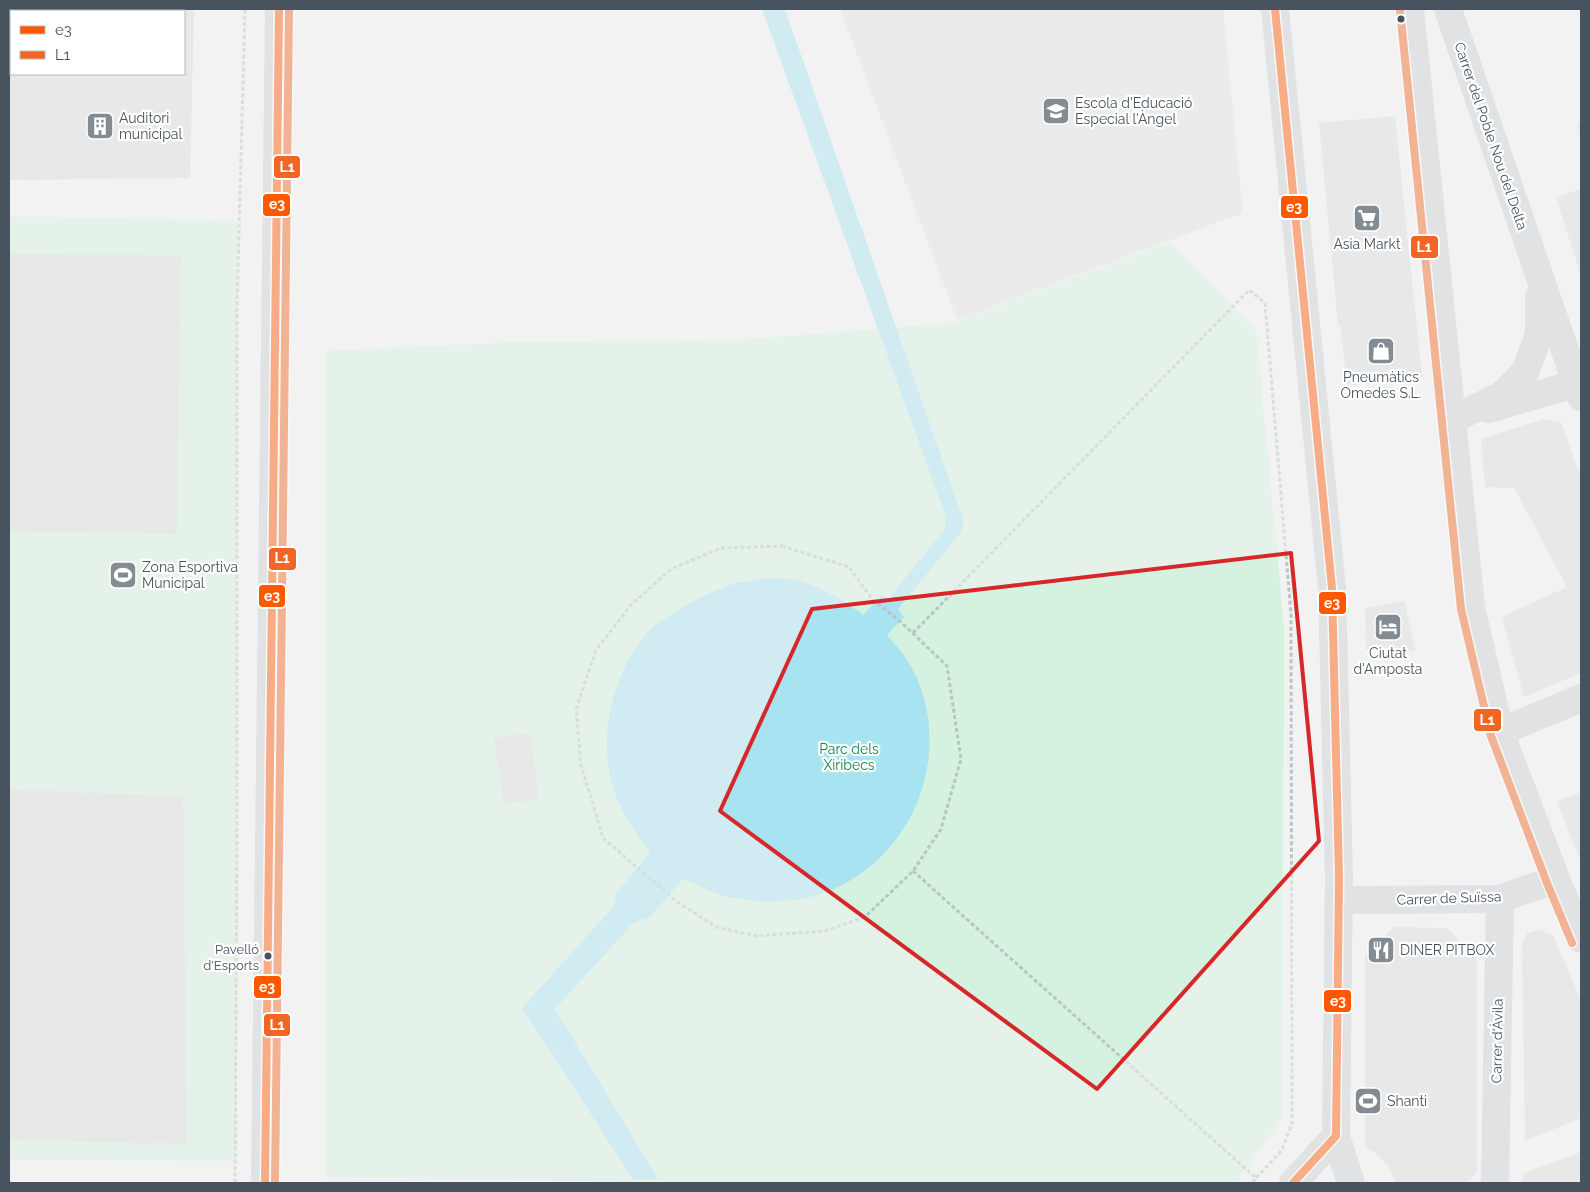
<svg xmlns="http://www.w3.org/2000/svg" width="1590" height="1192" viewBox="0 0 1590 1192" font-family="Raleway,sans-serif">
<rect width="100%" height="100%" fill="#f2f2f2"/>
<!-- education -->
<path fill="#e3e3e4" d="M840 9H1223L1243 213 957 320Z"/>
<!-- green -->
<g fill="#d5f2e0">
<path d="M9 216 237 221V1161L9 1160Z"/>
<path d="M1170 242 1256 330 1284 626 1282 1119 1236 1183H688L326 1177 325 351 513 342 738 340 951 323Z"/>
</g>
<!-- water -->
<path fill="#a8e3f1" d="M762 9H785L964 522 961 532 898 609 904 617 887 635C896 645 905 656 912 668 956 752 914 859 826 892 801 902 771 903 744 900 722 897 703 888 683 879L649 918 634 922 555 1009 658 1179H633L522 1008 614 906 616 894 650 852C632 829 616 805 610 775 600 726 615 668 650 630 657 623 666 618 675 612 709 590 748 574 789 579 815 583 843 599 863 615L882 595 888 599 945 529 946 517Z"/>
<!-- building -->
<g fill="#dbdbdc">
<path d="M122 9H194L190 178 9 180V61H11V74H184V11H121Z"/>
<path d="M1395 116 1422 377 1347 386 1340 324 1338 325 1319 123Z"/>
<path d="M1581 124V138L1577 125Z"/>
<path d="M1581 189V276L1556 197Z"/>
<path d="M9 254 181 256 177 534 9 531Z"/>
<path d="M1544 419 1561 422 1581 478V673L1524 697 1502 617 1567 587 1514 488 1485 487 1481 439Z"/>
<path d="M1404 601 1416 651 1366 650 1365 608Z"/>
<path d="M531 733 539 799 504 804 494 738Z"/>
<path d="M9 790 183 796 187 1144 9 1140Z"/>
<path d="M1581 792V863L1557 801Z"/>
<path d="M1394 927 1447 928 1477 959V1173L1466 1183H1396L1389 1167 1375 1153 1365 1147V956Z"/>
<path d="M1538 930 1553 935 1581 1001V1118L1525 1141 1522 944 1527 933Z"/>
<path d="M1581 1152V1183H1522L1524 1173Z"/>
</g>
<g fill="none" stroke-linecap="round" stroke-linejoin="round">
<!-- path -->
<g stroke="#b8c6c2" stroke-width="3" stroke-dasharray="4 2.5" stroke-linecap="butt">
<path d="M782 546 849 567 872 599 902 623 947 666 961 759 941 829 913 871 865 917 824 931 756 936 716 927 676 901 603 838 581 765 576 709 596 650 631 605 671 569 721 548Z"/>
<path d="M913 633 1249 290 1265 303 1291 614 1292 1123 1282 1150 1256 1178"/>
<path d="M913 871 1256 1178 1252 1183"/>
<path d="M235 1183 237 846V304L245 9"/>
</g>
<!-- minor -->
<g stroke="#cbced1" stroke-width="28">
<path d="M1275 9 1332 588 1339 878 1336 1136 1351 1183"/>
<path d="M1410 9 1471 607 1500 732 1556 879 1581 939"/>
<path d="M1448 9 1581 397"/>
<path d="M1489 409 1581 382"/>
<path d="M1452 420 1502 395 1525 372 1539 335V297"/>
<path d="M1500 732 1581 698"/>
<path d="M1339 900 1500 899 1556 879"/>
<path d="M265 1183 279 9"/>
<path d="M1293 1183 1336 1136"/>
<path d="M1495 1183 1500 899"/>
</g>
<!-- bus-1 casing -->
<g stroke="#fff" stroke-width="11">
<g id="bus-1">
<path d="M1275 9 1332 588 1339 878 1336 1136 1293 1183"/>
<path d="M265 1183 279 9"/>
</g>
</g>
<!-- bus-2 casing -->
<g stroke="#fff" stroke-width="11">
<g id="bus-2">
<path d="M1400 10 1461 609 1491 736 1547 883 1572 943"/>
<path d="M275 1183 289 9"/>
</g>
</g>
<!-- bus-1 -->
<use href="#bus-1" stroke="#ff5800" stroke-width="8"/>
<!-- bus-2 -->
<use href="#bus-2" stroke="#f26522" stroke-width="8"/>
</g>
<!-- marked area -->
<path d="M0 0H1590V1192H0ZM1291 553 1319 841 1097 1089 720 811 812 609Z" fill="#f2f2f2" fill-opacity=".55" fill-rule="evenodd"/>
<path fill="none" stroke="#d62828" stroke-width="4" stroke-linejoin="round" d="M1291 553 1319 841 1097 1089 720 811 812 609Z"/>
<!-- icons -->
<defs>
<g id="school-square" transform="scale(1.4375)"><rect x="-9" y="-9" width="18" height="18" rx="4" fill="#838b93" stroke="#fff"/><path d="M0-5L7-2L0 1L-7-2ZM-4 1L0 2.5L4 1V4Q0 6-4 4Z" fill="#fff"/></g>
<g id="building-square" transform="scale(1.4375)"><rect x="-9" y="-9" width="18" height="18" rx="4" fill="#838b93" stroke="#fff"/><path d="M-4-6H4V6H1V3H-1V6H-4ZM-2.5-4.3h1.7v1.8h-1.7ZM.8-4.3h1.7v1.8H.8ZM-2.5-1h1.7V.8h-1.7ZM.8-1h1.7V.8H.8Z" fill="#fff"/></g>
<g id="supermarket-square" transform="scale(1.4375)"><rect x="-9" y="-9" width="18" height="18" rx="4" fill="#838b93" stroke="#fff"/><path d="M-6-5.5h2.5l.6 2H6L4.5 2H-2.5L-4.4-4H-6ZM-1.5 3.2a1.3 1.3 0 1 0 .1 0ZM3 3.2a1.3 1.3 0 1 0 .1 0Z" fill="#fff"/></g>
<g id="shop-square" transform="scale(1.4375)"><rect x="-9" y="-9" width="18" height="18" rx="4" fill="#838b93" stroke="#fff"/><path d="M-5-2.5h2.3a2.7 3.5 0 0 1 5.4 0H5L5.5 6h-11ZM-1.5-2.5h3a1.5 2.3 0 0 0-3 0Z" fill="#fff"/></g>
<g id="stadium-square" transform="scale(1.4375)"><rect x="-9" y="-9" width="18" height="18" rx="4" fill="#838b93" stroke="#fff"/><path d="M0-5a6.5 5 0 1 0 0 10a6.5 5 0 1 0 0-10ZM-3.5-1.8h7v3.6h-7Z" fill="#fff"/></g>
<g id="hotel-square" transform="scale(1.4375)"><rect x="-9" y="-9" width="18" height="18" rx="4" fill="#838b93" stroke="#fff"/><path d="M-6-4.5h1.5V1H6V5H4.5V3h-9V5H-6ZM-4 0a1.8 1.8 0 1 1 3.6 0ZM.5 0V-2.5h3Q6-2.5 6 0Z" fill="#fff"/></g>
<g id="restaurant-square" transform="scale(1.4375)"><rect x="-9" y="-9" width="18" height="18" rx="4" fill="#838b93" stroke="#fff"/><path d="M-5-6h1v4h1v-4h1v4h1v-4h1v5L-1.5 .5V6h-2V.5L-5-1ZM5-6V6H3V1.5H1.5Q1.5-4 5-6Z" fill="#fff"/></g>
</defs>
<g fill-rule="evenodd">
<use href="#school-square" x="1056" y="111"/>
<use href="#building-square" x="100" y="126"/>
<use href="#supermarket-square" x="1367" y="218"/>
<use href="#shop-square" x="1381" y="351"/>
<use href="#stadium-square" x="123" y="575"/>
<use href="#hotel-square" x="1388" y="627"/>
<use href="#restaurant-square" x="1381" y="950"/>
<use href="#stadium-square" x="1368" y="1101"/>
</g>
<!-- markers -->
<g fill="#475460" stroke="#fff" stroke-width="2">
<circle cx="1401" cy="19" r="4.5"/>
<circle cx="268" cy="956" r="4.5"/>
</g>
<g text-anchor="middle" stroke-width="4.5" stroke-linejoin="round" paint-order="stroke">
<!-- bus labels -->
<g font-size="13" fill="#475460" stroke="#fff" text-anchor="end">
<text x="259" y="954">Pavelló<tspan x="259" dy="16">d'Esports</tspan></text>
</g>
<!-- poi labels -->
<g font-size="14" fill="#475460" stroke="#fff" text-anchor="start">
<text x="1075" y="108">Escola d'Educació<tspan x="1075" dy="16">Especial l'Àngel</tspan></text>
<text x="119" y="123">Auditori<tspan x="119" dy="16">municipal</tspan></text>
<text x="1367" y="249" text-anchor="middle">Asia Markt</text>
<text x="1381" y="382" text-anchor="middle">Pneumàtics<tspan x="1381" dy="16">Omedes S.L.</tspan></text>
<text x="142" y="572">Zona Esportiva<tspan x="142" dy="16">Municipal</tspan></text>
<text x="1388" y="658" text-anchor="middle">Ciutat<tspan x="1388" dy="16">d'Amposta</tspan></text>
<text x="1400" y="955">DINER PITBOX</text>
<text x="1387" y="1106">Shanti</text>
</g>
<!-- street labels -->
<g font-size="14" fill="#475460" stroke="#fff">
<text transform="translate(1491 136) rotate(71)" y="5">Carrer del Poble Nou del Delta</text>
<text transform="translate(1449 898) rotate(-2)" y="5">Carrer de Suïssa</text>
<text transform="translate(1497 1041) rotate(-89)" y="5">Carrer d'Àvila</text>
</g>
<!-- park labels -->
<g font-size="14" fill="#12874c" stroke="#fff">
<text x="849" y="754">Parc dels<tspan x="849" dy="16">Xiribecs</tspan></text>
</g>
</g>
<g stroke="#fff" stroke-width="2">
<rect x="273" y="155" width="28" height="24" rx="5" fill="#f26522"/>
<rect x="262" y="193" width="29" height="24" rx="5" fill="#ff5800"/>
<rect x="1280" y="195" width="29" height="24" rx="5" fill="#ff5800"/>
<rect x="1410" y="235" width="29" height="24" rx="5" fill="#f26522"/>
<rect x="268" y="547" width="29" height="24" rx="5" fill="#f26522"/>
<rect x="258" y="584" width="28" height="24" rx="5" fill="#ff5800"/>
<rect x="1318" y="591" width="29" height="24" rx="5" fill="#ff5800"/>
<rect x="1473" y="708" width="29" height="24" rx="5" fill="#f26522"/>
<rect x="253" y="975" width="29" height="24" rx="5" fill="#ff5800"/>
<rect x="1323" y="989" width="29" height="24" rx="5" fill="#ff5800"/>
<rect x="263" y="1013" width="28" height="24" rx="5" fill="#f26522"/>
</g>
<g font-size="14" text-anchor="middle" font-weight="bold" fill="#fff">
<text x="287" y="172">L1</text>
<text x="277" y="209">e3</text>
<text x="1294" y="212">e3</text>
<text x="1424" y="252">L1</text>
<text x="282" y="563">L1</text>
<text x="272" y="601">e3</text>
<text x="1332" y="608">e3</text>
<text x="1487" y="725">L1</text>
<text x="267" y="992">e3</text>
<text x="1338" y="1006">e3</text>
<text x="277" y="1030">L1</text>
</g>
<!-- border -->
<rect width="1590" height="1192" fill="none" stroke="#475460" stroke-width="20"/>
<!-- legend -->
<rect x="10" y="10" width="175" height="65" fill="#ffffff" stroke="#b5bbbf"/>
<rect x="20" y="26" width="25" height="8" fill="#ff5800" stroke="#b5bbbf"/>
<text x="55" y="35" font-size="15" fill="#475460">e3</text>
<rect x="20" y="51" width="25" height="8" fill="#f26522" stroke="#b5bbbf"/>
<text x="55" y="60" font-size="15" fill="#475460">L1</text>
</svg>
